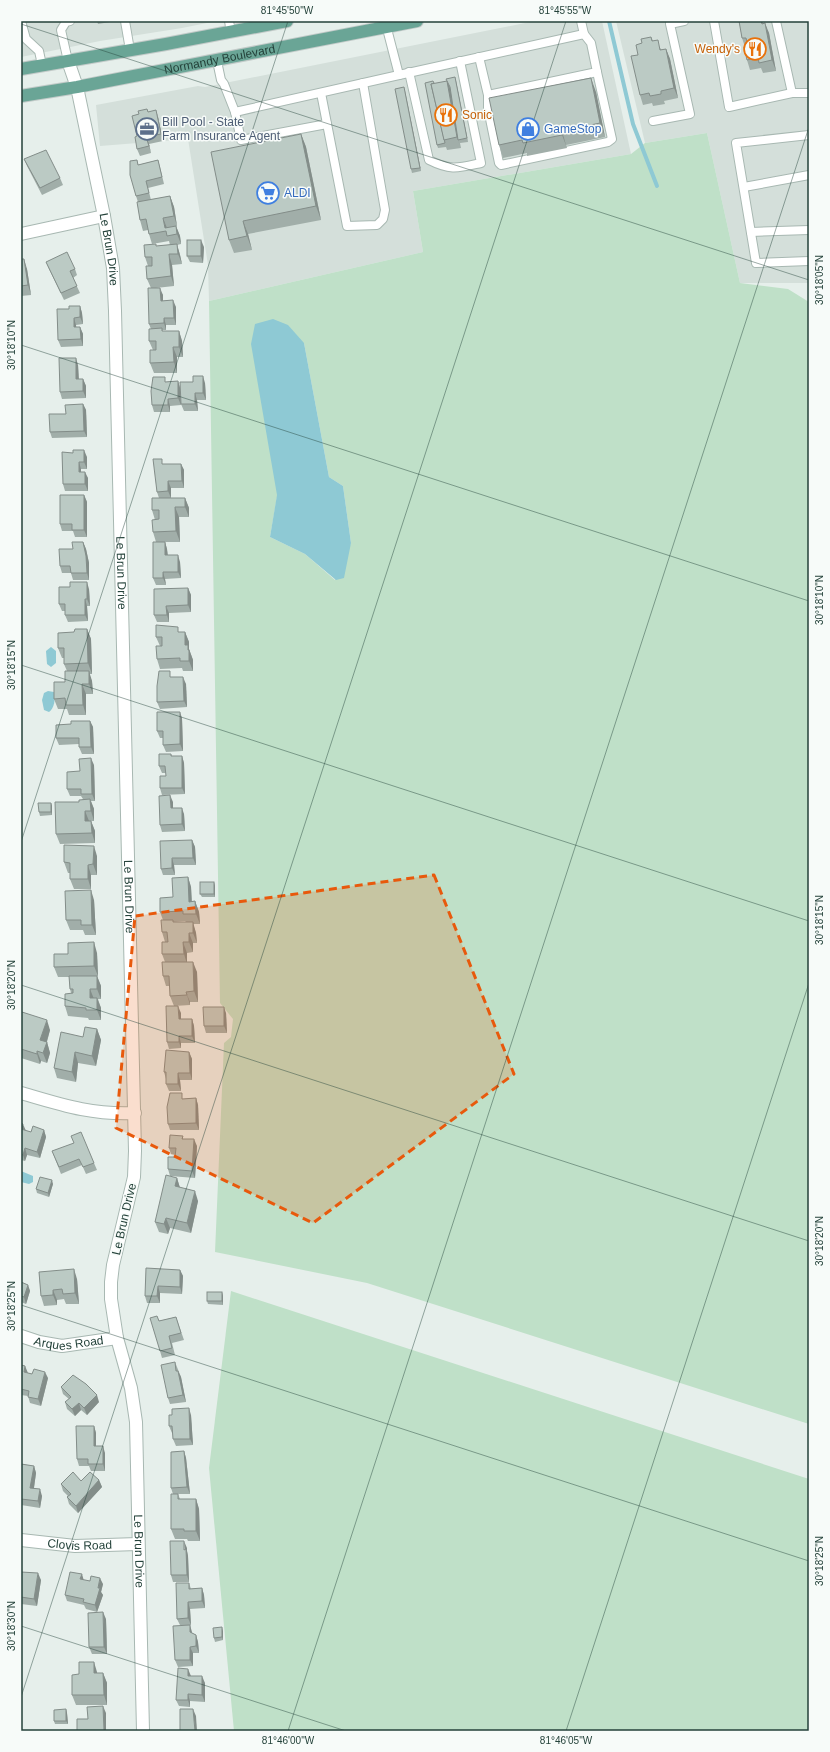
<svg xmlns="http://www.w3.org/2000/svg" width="830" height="1752" viewBox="0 0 830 1752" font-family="Helvetica,sans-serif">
<rect width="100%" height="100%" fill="#e6efeb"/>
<!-- built -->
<g fill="#d4dfda">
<path d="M21 21H217L182 28 100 41 21 57Z"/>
<path d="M535 21H602L631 154 413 191 423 252 209 301 208 265 188 139 100 146 96 105 198 86 205 87Z"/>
<path d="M616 21H809V283H740L707 133 645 143Z"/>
</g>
<!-- green -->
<g fill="#bfe0c8" fill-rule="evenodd">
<path d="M707 133 740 283 788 289 809 302V1424L367 1283 215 1252 224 1043 231 1037 233 1019 220 1003 209 301 423 252 413 191 631 154 645 143ZM304 343 329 477 343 486 351 543 335 580 305 554 270 537Z"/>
<path d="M231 1291 809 1479V1731H234L209 1468Z"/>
</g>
<!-- water -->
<g fill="#8ec9d4">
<path d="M273 319 288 325 304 343 329 477 343 486 351 543 344 578 336 580 305 554 270 537 277 495 251 344 255 324Z"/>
<path d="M51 647 56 651V663L51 667 47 664 46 651Z"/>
<path d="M48 691 54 692C56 698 54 709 49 712L44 710 42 700 44 693Z"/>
<path d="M21 1171 33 1176V1182L29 1184 21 1182Z"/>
</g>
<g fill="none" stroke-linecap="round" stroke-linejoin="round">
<!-- stream -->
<path stroke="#8ec9d4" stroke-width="4" d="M609 21 633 124 657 186"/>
<!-- lane casing -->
<g stroke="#a8b8b2" stroke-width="10">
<g id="lane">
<path d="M21 21 26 39 39 51 42 65"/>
<path d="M125 21 130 50"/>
<path d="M229 21 231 32"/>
<path d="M385 21 399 75 584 34 581 21"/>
<path d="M714 21 729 107 792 93H809"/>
<path d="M776 21 792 93"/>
<path d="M479 57 488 95 597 72 591 43 584 34"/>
<path d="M68 61 61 30 66 22 70 21"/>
<path d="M217 61 221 80 224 84 235 112 241 140 327 124"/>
<path d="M409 72 429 160C451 171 458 168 481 163L460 61"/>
<path d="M321 93 347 226 377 225 383 219 385 210 363 83"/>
<path d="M488 95V109L499 163 501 165 608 142 612 139 597 72"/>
<path d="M235 112 399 75"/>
<path d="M653 121 690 114 670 24 684 21"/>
<path d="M809 135 736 143 756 263 809 261"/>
<path d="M744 187 809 175"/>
<path d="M751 232 809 230"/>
</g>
</g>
<!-- street casing -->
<g stroke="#a8b8b2" stroke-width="14">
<g id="street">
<path id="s1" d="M68 61 77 87 104 216 113 268 115 311 135 1151 134 1177 113 1265 111 1282V1299L117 1338 131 1388 136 1422 143 1731"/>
<path d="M21 234 104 216"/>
<path d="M21 1093C62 1105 91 1115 135 1113"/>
<path id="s2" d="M21 1336 39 1342 62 1346 117 1338"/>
<path id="s3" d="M21 1540 75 1546 138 1544"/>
</g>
</g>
<!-- primary casing -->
<g stroke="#c2cac8" stroke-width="14">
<g id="primary">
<path d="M21 69 166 44 287 21"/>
<path id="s4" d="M21 96 77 87 417 21"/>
</g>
</g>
<!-- lane -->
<use href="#lane" stroke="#fff" stroke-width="8"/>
<!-- street -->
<use href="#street" stroke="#fff" stroke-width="12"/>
<!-- primary -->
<use href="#primary" stroke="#6aa596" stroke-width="12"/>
</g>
<!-- wall -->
<g fill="#a1aea9" fill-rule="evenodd">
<path d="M97 21H116L98 24Z"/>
<path d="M739 21H763V23L769 33 776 71 763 73 761 68 750 70 747 60 745 47 742 38Z"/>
<path d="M651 37 653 41 662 50 666 49 670 59 678 98 664 101 665 104 653 106 652 103 643 105 640 95 638 55 642 43Z"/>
<path d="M455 77 456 81 468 142 460 143 461 148 447 150 446 147 438 148 437 145 447 81Z"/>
<path d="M404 87 405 91 421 171 412 173 411 169Z"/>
<path d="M596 92 605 137 566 145 567 148 527 156V153L503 158 499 145Z"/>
<path d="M147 109 148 112 158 117 163 141 149 144 151 153 140 156 137 149V136L139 114Z"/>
<path d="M301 134 306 147 321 220 248 234 252 250 234 253 229 240Z"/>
<path d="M24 159 60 178 63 185 42 195 27 166Z"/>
<path d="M137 160 138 165 158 160 160 167 164 184 148 188 151 200 170 196 174 207 177 226H176L180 236 181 244 177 245 180 255 182 264 172 265 174 286 156 288 163 295V301L176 307V325H166V330H162L163 331H179L182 341 183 357H177V373H154L150 363 153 350 149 341 151 329 149 324 151 288 147 279 148 266 145 257 157 246 170 245 169 241 152 244 149 234 148 230 143 231 140 220 138 202 136 196Z"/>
<path d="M204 247 203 263 190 262 187 256Z"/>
<path d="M21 259 27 269 31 295 21 296Z"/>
<path d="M46 262 75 269 77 275 73 278 80 293 64 300 49 269Z"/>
<path d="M80 306 82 313 83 324 76 325V327H80L83 334V346L61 347 58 340 69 309Z"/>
<path d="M78 365 79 379H83L86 386V398L62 399 60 392Z"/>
<path d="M178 381 180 388 181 405 170 406V412H154L152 405 166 382Z"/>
<path d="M205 383 206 400H197L198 411H184L181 404Z"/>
<path d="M83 404 86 410 87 437 52 438 50 432 66 414Z"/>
<path d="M62 452 87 457V469H81V472L88 478V491H65L63 484Z"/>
<path d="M164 464H181L184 470V488H171V498H185L189 508V517H179L180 542H156L153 532 155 520 152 510 159 498 157 492Z"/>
<path d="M84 495 87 502V537H75L73 531H62L60 524Z"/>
<path d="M83 542 86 549 89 563V580H73L71 573H62L60 566 73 549Z"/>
<path d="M165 542 167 549 168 555 180 562 181 578 165 579 166 585H156L153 578Z"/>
<path d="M188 588 191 595V612L169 613V622H157L154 615Z"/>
<path d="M89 589 90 606H87L88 621 68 622 65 615V611H62L59 604Z"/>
<path d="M87 629 91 639 92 674H89L92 681 93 694H86V715H69L67 709H58L54 699 65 682 67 671 64 664V658H62L58 648 74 632Z"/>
<path d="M180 632H185L189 642V649L193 660V671H183L182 668 160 669 157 659 160 646 156 637Z"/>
<path d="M172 677 186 684 187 707 160 709 157 702Z"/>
<path d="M182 718 183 751 166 752 163 745V738H160L157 731Z"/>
<path d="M90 721 93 727 94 754H82L79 747V744L59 745 56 738 71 724Z"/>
<path d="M171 754 172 756H182L184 763 185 794 162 795 160 788 166 776V773H162L159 766Z"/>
<path d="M94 765 95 801H91L94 809V821H91L95 831V843L60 844 56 834 79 802 83 799 81 796H70L67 789 80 771Z"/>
<path d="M173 802V808L184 814 185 831 162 832 160 825Z"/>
<path d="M51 803 52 806V815L40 816 39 812Z"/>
<path d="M192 840 195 847 196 865H174L175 875H163L161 869Z"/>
<path d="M97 856V875H91V889H74L70 879V873H68L64 862Z"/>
<path d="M188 877 191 887 192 901H195L199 912 200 924H193L196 933 197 943H193V952L187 953V962L197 972 198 1002H190V1005L174 1006 170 996V986H166L163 976 165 962 162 954 165 942 162 932 163 920 160 912 173 897ZM185 921 186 922H173Z"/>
<path d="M214 882 215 886V897H202L200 894Z"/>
<path d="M94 900 96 935H85L83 930H70L66 920Z"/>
<path d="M97 953 98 976H97L101 986V999H98L101 1008V1020H89L88 1018 68 1016 65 1006 71 993 70 989 69 977H58L54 967Z"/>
<path d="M181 1013V1019H192L194 1026 195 1043H181V1048L169 1049 167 1042Z"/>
<path d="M226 1013 227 1033H206L204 1026Z"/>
<path d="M21 1014 50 1030 47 1042 50 1053 47 1063 41 1061 40 1064 21 1058Z"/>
<path d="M97 1029 101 1040 96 1066 78 1063 76 1082 57 1078 54 1068 83 1037Z"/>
<path d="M189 1052 192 1059V1080H180L181 1091H169L166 1084V1079L164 1072Z"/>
<path d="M196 1098 198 1105 199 1130H170L168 1124 184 1099Z"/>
<path d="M21 1123 26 1131 31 1132 44 1130 46 1137 40 1158 27 1155 25 1161 21 1160Z"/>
<path d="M183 1136V1139L197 1146 195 1178 170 1176 168 1169 175 1157 176 1155 171 1154 169 1148Z"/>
<path d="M52 1151 94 1163 97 1170 86 1174 82 1165 61 1174Z"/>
<path d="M177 1178 180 1188 198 1201 191 1233 170 1228 168 1234 159 1232 155 1222Z"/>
<path d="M53 1184 49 1197 37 1193 36 1189Z"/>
<path d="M180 1270 183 1276 182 1294 160 1293V1303H147L145 1296Z"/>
<path d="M39 1272 77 1279 79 1304H66L64 1299 57 1300V1305L44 1306 41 1296Z"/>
<path d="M21 1282 28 1285 30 1291 26 1304 21 1302Z"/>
<path d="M222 1292 223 1296V1305L208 1304 207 1301Z"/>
<path d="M157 1316 159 1321 176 1317 184 1340 172 1343 175 1355 162 1358 160 1351Z"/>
<path d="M175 1362 181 1377 186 1402 170 1404 168 1398Z"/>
<path d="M21 1365 25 1366 27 1373 48 1378 41 1406 30 1403 28 1396 21 1395Z"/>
<path d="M61 1387 99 1402 87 1415 81 1410 75 1416 67 1409 65 1402 69 1399 63 1394Z"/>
<path d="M191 1415 193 1445 176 1446 173 1439V1433H172L169 1426Z"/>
<path d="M94 1426 96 1433V1446L105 1453V1471H91L89 1466H79L77 1459Z"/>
<path d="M184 1451 186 1458 190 1494H178L180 1499H196L199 1509 200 1541H188L187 1539H175L171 1529 173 1494 171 1488Z"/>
<path d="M21 1464 34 1466 36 1473 34 1488 42 1496 40 1508 21 1505Z"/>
<path d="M99 1480 102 1487 78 1513 69 1504 67 1497 68 1496 63 1491 61 1484 81 1481Z"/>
<path d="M187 1548V1551L188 1556 189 1582H173L171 1575Z"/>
<path d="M21 1572 41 1580 37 1606 21 1604Z"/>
<path d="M84 1580 103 1584 101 1592 103 1595 97 1612 86 1609 84 1605 67 1601 65 1595Z"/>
<path d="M189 1583 191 1589 202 1588 204 1595 205 1608 190 1609 191 1625H180L177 1619Z"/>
<path d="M106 1619 107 1654H92L89 1647Z"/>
<path d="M223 1631V1640L215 1642 214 1638Z"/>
<path d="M192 1632V1633L196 1635 198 1642 199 1653H193V1666L178 1667 175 1660Z"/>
<path d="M98 1673H103L107 1683V1705H76L72 1695 79 1674Z"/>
<path d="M191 1676 205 1683V1702L190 1701V1707L179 1706 176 1700Z"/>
<path d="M66 1709 67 1713 68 1724H55L54 1721Z"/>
</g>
<!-- shaded-wall -->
<g fill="#838d89">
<path d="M765 23 769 33 776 71 772 60Z"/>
<path d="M666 49 670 59 678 98 674 88Z"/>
<path d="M455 77 456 81 468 142 467 138Z"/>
<path d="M591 78 596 92 605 137 600 123Z"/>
<path d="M447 81 451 91 458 140 461 148 457 137Z"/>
<path d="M404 87 405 91 421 171 420 168Z"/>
<path d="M156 110 158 117 163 141 161 134Z"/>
<path d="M562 131 566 145 567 148 562 135Z"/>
<path d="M301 134 306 147 321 220 316 206Z"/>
<path d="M146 137 149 144 151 153 149 146Z"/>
<path d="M170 196 174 207 177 226 174 216Z"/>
<path d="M163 218 167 228H165Z"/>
<path d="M243 221 248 234 252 250 247 236Z"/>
<path d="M176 226 180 236 181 244 177 234Z"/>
<path d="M201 240 204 247 203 263 201 256Z"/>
<path d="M177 244 180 255 182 264 178 254Z"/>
<path d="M169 254 172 265 174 286 171 276Z"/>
<path d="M24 259 27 269 31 295 28 285Z"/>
<path d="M160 288 163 295V308L161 301Z"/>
<path d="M173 300 176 307V325L174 318Z"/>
<path d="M80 306 82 313 83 324 80 317Z"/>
<path d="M74 318 76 325 77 334 74 327Z"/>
<path d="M164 318 166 325V330L164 323Z"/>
<path d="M80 327 83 334V346L81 339Z"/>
<path d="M179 331 182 341 183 357 179 347Z"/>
<path d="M173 347 177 357V373L174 362Z"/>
<path d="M76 358 78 365 79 386 76 379Z"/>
<path d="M203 376 205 383 206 400 203 393Z"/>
<path d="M83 379 86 386V398L83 391Z"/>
<path d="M178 381 180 388 181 405 178 398Z"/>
<path d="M195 393 197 400 198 411 195 404Z"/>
<path d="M168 399 170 406V412L168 405Z"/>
<path d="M83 404 86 410 87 437 84 431Z"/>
<path d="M84 450 87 457V469L84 462Z"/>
<path d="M79 462 81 469V478L79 472Z"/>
<path d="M181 464 184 470V488L182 481Z"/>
<path d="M85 472 88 478V491L85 484Z"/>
<path d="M168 481 171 488V498L168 491Z"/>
<path d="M84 495 87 502V537L84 530Z"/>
<path d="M185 498 189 508V517L185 507Z"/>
<path d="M175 507 179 517 180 542 176 531Z"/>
<path d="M83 542 86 549 89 563V580L87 573Z"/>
<path d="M165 542 167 549 168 562 165 555Z"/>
<path d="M178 555 180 562 181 578 178 572Z"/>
<path d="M163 572 165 579 166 585 163 578Z"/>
<path d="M87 582 89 589 90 606 87 599Z"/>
<path d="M188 588 191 595V612L188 605Z"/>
<path d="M85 599 87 606 88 621 85 615Z"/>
<path d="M166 606 169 613V622L167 615Z"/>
<path d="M87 629 91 639 92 674 88 663Z"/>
<path d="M185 632 189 642V649L193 660V671L189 661 185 645Z"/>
<path d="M89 671 92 681 93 694 89 684Z"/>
<path d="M183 677 186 684 187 707 184 701Z"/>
<path d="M82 684 86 694V715L83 705Z"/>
<path d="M180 712 182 718 183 751 180 744Z"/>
<path d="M90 721 93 727 94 754 91 747Z"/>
<path d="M182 756 184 763 185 794 182 788Z"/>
<path d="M91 758 94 765 95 801 92 794Z"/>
<path d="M170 795 173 802V815L171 808Z"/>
<path d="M90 799 94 809V821L91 811Z"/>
<path d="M51 803 52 806V815L51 812Z"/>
<path d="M182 808 184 814 185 831 182 824Z"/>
<path d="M85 811 89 821H85Z"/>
<path d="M91 821 95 831V843L92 833Z"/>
<path d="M192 840 195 847 196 865 193 858Z"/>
<path d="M94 846 97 856V875L93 864Z"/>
<path d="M172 858 174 865 175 875 172 868Z"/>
<path d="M88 865 91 875V889L88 879Z"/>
<path d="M188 877 191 887 192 912 189 902Z"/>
<path d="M214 882 215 886V897L214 894Z"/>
<path d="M91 890 94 900 96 935 92 925Z"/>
<path d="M195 901 199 912 200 924 196 914Z"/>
<path d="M193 922 196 933 197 943 193 933Z"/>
<path d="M189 933 193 943V952L189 942Z"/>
<path d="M94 942 97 953 98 976 94 966Z"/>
<path d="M183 942 187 953V964L184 954Z"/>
<path d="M193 962 197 972 198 1002 194 991Z"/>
<path d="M97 976 101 986V999L97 989Z"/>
<path d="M90 989 94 999 90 998Z"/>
<path d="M186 992 190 1002V1005L187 995Z"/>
<path d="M97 998 101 1008V1020L97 1010Z"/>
<path d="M178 1006 181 1013V1026L179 1019Z"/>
<path d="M224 1007 226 1013 227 1033 224 1026Z"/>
<path d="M192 1019 194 1026 195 1043 192 1036Z"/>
<path d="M47 1020 50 1030 44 1051 40 1040Z"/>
<path d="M97 1029 101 1040 96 1066 92 1056Z"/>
<path d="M179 1036 181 1043V1048L179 1042Z"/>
<path d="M47 1042 50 1053 47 1063 43 1053Z"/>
<path d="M37 1051 41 1061 40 1064 37 1054Z"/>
<path d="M75 1052 78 1063 76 1082 72 1072Z"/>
<path d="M189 1052 192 1059V1080L190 1073Z"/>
<path d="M178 1073 180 1080 181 1091 178 1084Z"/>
<path d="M196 1098 198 1105 199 1130 196 1123Z"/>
<path d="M23 1124 26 1131 21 1129Z"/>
<path d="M44 1130 46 1137 40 1158 37 1152Z"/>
<path d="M194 1139 197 1146 195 1178 192 1171Z"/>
<path d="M25 1148 27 1155 25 1161 23 1155Z"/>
<path d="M177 1178 180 1188 175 1186Z"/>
<path d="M52 1180 53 1184 49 1197 48 1193Z"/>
<path d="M195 1191 198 1201 191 1233 187 1223Z"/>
<path d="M166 1218 170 1228 168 1234 164 1224Z"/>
<path d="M74 1269 77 1279 79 1304 75 1293Z"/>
<path d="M180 1270 183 1276 182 1294 180 1287Z"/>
<path d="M28 1285 30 1291 26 1304 24 1297Z"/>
<path d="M158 1286 160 1293V1303L157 1296Z"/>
<path d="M53 1290 57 1300V1305L53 1295Z"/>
<path d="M222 1292 223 1296V1305L222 1301Z"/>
<path d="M25 1366 28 1373 24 1372Z"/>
<path d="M178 1371 181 1377 186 1402 183 1395Z"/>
<path d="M45 1372 48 1378 41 1406 38 1399Z"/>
<path d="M97 1395 99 1402 87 1415 84 1408Z"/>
<path d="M79 1403 81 1410 75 1416 72 1409Z"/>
<path d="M189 1408 191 1415 193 1445 190 1439Z"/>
<path d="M94 1426 96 1433V1453L94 1446Z"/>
<path d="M103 1446 105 1453V1471L103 1464Z"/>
<path d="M184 1451 186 1458 190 1494 187 1487Z"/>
<path d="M34 1466 36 1473 33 1494 30 1488Z"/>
<path d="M99 1480 102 1487 78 1513 76 1506Z"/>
<path d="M40 1489 42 1496 40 1508 38 1501Z"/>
<path d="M196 1499 199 1509 200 1541 196 1531Z"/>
<path d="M184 1541 187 1548V1551L188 1556 189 1582 187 1575Z"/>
<path d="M38 1573 41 1580 37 1606 34 1599Z"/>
<path d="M82 1574 84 1581 80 1579Z"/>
<path d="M100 1578 103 1584 101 1592 103 1595 97 1612 95 1605Z"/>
<path d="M202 1588 204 1595 205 1608 202 1601Z"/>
<path d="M188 1602 190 1609 191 1625 188 1618Z"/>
<path d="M103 1612 106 1619 107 1654 104 1647Z"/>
<path d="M190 1625 192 1632 193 1639 190 1632Z"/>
<path d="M222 1627 223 1631V1640L222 1637Z"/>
<path d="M196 1635 198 1642 199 1653 196 1646Z"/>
<path d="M190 1647 193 1653V1666L190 1660Z"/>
<path d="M94 1662 97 1672 98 1683 94 1673Z"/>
<path d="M188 1669 191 1676V1683L188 1676Z"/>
<path d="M103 1673 107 1683V1705L104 1695Z"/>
<path d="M202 1676 205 1683V1702L202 1695Z"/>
<path d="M188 1694 190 1701V1707L188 1700Z"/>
<path d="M103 1706 106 1713V1731H104Z"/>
<path d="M66 1709 67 1713 68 1724 66 1721Z"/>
<path d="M193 1709 196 1716 197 1731H195Z"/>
</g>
<!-- building -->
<g fill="#bbcac4" stroke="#838d89">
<path d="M739 21H761L762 24 765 23 772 60 759 63 758 57 747 60 744 47 748 46 746 38H742Z"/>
<path d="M651 37 652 41 658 40 660 50 666 49 674 88 661 91V94L650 96 649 93 640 95 631 56 638 55 636 45 642 43 641 39Z"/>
<path d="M455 77 467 138 458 140 450 87 446 79Z"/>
<path d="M591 78 600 123 562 131V135L523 143 522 140 499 145 489 98Z"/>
<path d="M433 81 434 83 431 84 445 143 437 145 425 83Z"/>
<path d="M447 81 457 137 444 140 431 84Z"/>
<path d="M404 87 420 168 411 169 395 89Z"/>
<path d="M147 109 148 112 156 110 161 134 146 137 149 146 137 149 135 137 137 136 132 116 139 114 138 111Z"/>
<path d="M301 134 316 206 243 221 247 236 229 240 211 152Z"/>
<path d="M46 150 60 178 40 188 24 159Z"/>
<path d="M137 160 138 165 158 160 162 177 146 181 149 193 136 196 130 175V161Z"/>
<path d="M170 196 174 216 163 218 165 228 176 226 177 234 167 236 166 231 149 234 146 219 140 220 137 202Z"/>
<rect x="187" y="240" width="14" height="16"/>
<path d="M156 244V246L177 244 178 254H169L171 276 147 279 146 266H152V257H145L144 245Z"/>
<path d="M67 252 75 269 70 271 77 286 61 293 46 262Z"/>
<path d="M21 259H24L28 285 21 286Z"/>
<path d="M148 288H160L161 301 173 300 174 318H164V323L149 324Z"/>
<path d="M69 306H80V317L74 318V327H80L81 339 58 340 57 309H69Z"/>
<path d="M162 328V331H179V347H173L174 362 150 363V350H156V341H149V329Z"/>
<path d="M59 358H76V379H83V391L60 392Z"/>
<path d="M193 376H203V393H195V404H181L180 382H193Z"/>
<path d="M153 377H165V382L178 381V398L168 399V405H152L151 391Z"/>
<path d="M83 404 84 431 50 432 49 414H66L65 405Z"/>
<path d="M73 450H84V462H79V472H85V484H63L62 452 73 453Z"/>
<path d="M153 459H162V464H181L182 481H168V491L157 492Z"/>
<path d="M60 495H84V530H72V524H60Z"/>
<path d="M152 498H185V507H175L176 531 153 532 152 520 159 519V510H152Z"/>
<path d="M72 542H83L86 556 87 573H71L70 566H60L59 549H73Z"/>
<path d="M153 542H165V555H178V572H163V578H153Z"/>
<path d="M70 582H87V599H85V615H65V604H59V587H70Z"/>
<path d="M188 588V605L166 606 167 615H154V589Z"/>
<path d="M156 625 178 627V632H185V645H188V650H189V661H180V658L157 659 156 646H162V637H156Z"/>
<path d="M75 629H87L88 663 64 664V648H58V633L74 632Z"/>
<path d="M65 671H89V684H82L83 705H66L65 698 54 699V682H65Z"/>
<path d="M159 671H170V677H183L184 701 157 702V686Z"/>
<path d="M157 712H180V744L163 745V731H157Z"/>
<path d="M71 721H90L91 747H79V738H56V725L71 724Z"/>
<path d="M159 754H171V756H182V788H160V776H166L165 766H159Z"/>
<path d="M91 758 92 794H81V789H67V772L80 771 79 759Z"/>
<path d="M170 795 171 808H182V824L160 825 159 796Z"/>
<path d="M90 799 91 811H85V821H91L92 833 56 834 55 802H79V800Z"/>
<path d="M38 803H51V812H39Z"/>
<path d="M192 840 193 858H172V868L161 869 160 841Z"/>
<path d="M64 845 94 846 93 864 88 865V879H70V863L64 862Z"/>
<path d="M188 877 189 902 195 901 196 914H183V911L160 912V898L173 897 172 878Z"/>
<rect x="200" y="882" width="14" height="12"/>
<path d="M91 890 92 925H81V920H66L65 891Z"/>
<path d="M161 920H173V922H193V933H189V942H183L184 954H162V942H168L167 932H162Z"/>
<path d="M94 942V966L54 967V954H68V943Z"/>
<path d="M162 962H193L194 991 186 992 187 995 170 996 169 976H163Z"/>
<path d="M69 976H97V989H90V998H97V1010H86V1008L65 1006V994L73 993V989H70Z"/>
<path d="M166 1006H178L179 1019H192V1036H179V1042H167Z"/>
<path d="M203 1007H224V1026H204Z"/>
<path d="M22 1012 47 1020 40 1040 47 1042 43 1053 37 1051V1054L21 1049V1014Z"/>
<path d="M85 1027 97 1029 92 1056 75 1052 72 1072 54 1068 61 1032 83 1037Z"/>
<path d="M166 1050 189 1052 190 1073H178V1084H166V1072H164Z"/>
<path d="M170 1093H182V1099L196 1098V1123L168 1124 167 1107Z"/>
<path d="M21 1123 23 1124 21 1129 31 1132 33 1126 44 1130 37 1152 25 1148 23 1155 21 1154Z"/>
<path d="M81 1132 94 1163 83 1167 79 1159 59 1167 52 1151 74 1143 71 1136Z"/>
<path d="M170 1135 183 1136 182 1139H194L192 1171 168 1169V1157H175L176 1148H169Z"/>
<path d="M166 1175 177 1178 175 1186 195 1191 187 1223 166 1218 164 1224 155 1222Z"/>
<path d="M40 1177 52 1180 48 1193 36 1189Z"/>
<path d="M146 1268 180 1270V1287L158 1286 157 1296H145Z"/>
<path d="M74 1269 75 1293 63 1294 62 1289 53 1290V1295L41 1296 39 1272Z"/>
<path d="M21 1282 28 1285 24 1297 21 1296Z"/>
<rect x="207" y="1292" width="15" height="9"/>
<path d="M157 1316 159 1321 176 1317 181 1333 169 1336 172 1348 160 1351 150 1318Z"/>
<path d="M175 1362 176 1371H178L183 1395 168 1398 161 1365Z"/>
<path d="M21 1365 25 1366 24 1372 32 1374 34 1369 45 1372 38 1399 28 1397 29 1391 21 1389Z"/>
<path d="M73 1375 86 1384 97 1395 84 1408 79 1403 72 1409 65 1402 71 1397 61 1387Z"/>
<path d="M189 1408 190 1439H173L172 1426H169V1415H172V1409Z"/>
<path d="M76 1426H94V1446H103V1464H88V1459H77Z"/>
<path d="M184 1451 187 1487 171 1488V1452Z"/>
<path d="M21 1464 34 1466 30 1488 40 1489 38 1501 21 1499Z"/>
<path d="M73 1472 81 1481 90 1472 99 1480 76 1506 67 1497 71 1494 61 1484Z"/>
<path d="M171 1494H178V1499H196V1531H184V1529H171Z"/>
<path d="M170 1541H184V1550L186 1549 187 1575H171Z"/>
<path d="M21 1572 38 1573 34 1599 21 1597Z"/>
<path d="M70 1572 82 1574 80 1579 90 1581 91 1576 100 1578 98 1588H100L95 1605 83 1602 84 1599 65 1595Z"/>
<path d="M176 1583H189V1589L202 1588V1601L188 1602V1618L177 1619Z"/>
<path d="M103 1612 104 1647H89L88 1613Z"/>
<path d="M190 1625V1632L196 1635V1646L190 1647V1660H175L173 1626Z"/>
<path d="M222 1627V1637L214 1638 213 1628Z"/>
<path d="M79 1662H94V1673H103L104 1695H72V1675L79 1674Z"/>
<path d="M178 1668 188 1669V1676H202V1695L188 1694V1700H176Z"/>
<path d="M103 1706 104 1731H77V1719H88L87 1707Z"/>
<path d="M66 1709V1721H54V1710Z"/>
<path d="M180 1709H193L195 1731H180Z"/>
</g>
<!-- marked area -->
<path fill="#e8590c" fill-opacity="0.2" stroke="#e8590c" stroke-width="3" stroke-dasharray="8 5" stroke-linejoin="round" d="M434 875 514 1074 313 1223 116 1128 135 916Z"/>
<!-- ticks -->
<path fill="none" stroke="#24423a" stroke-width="1" stroke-opacity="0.45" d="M21 24 809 280M21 345 809 601M21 665 809 921M21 842 288 21M21 985 809 1241M21 1305 809 1561M21 1626 346 1731M21 1697 566 21M288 1731 809 127M566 1731 809 983"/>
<!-- icons -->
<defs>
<g id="restaurant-ring" transform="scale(1.15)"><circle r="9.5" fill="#f7fbf9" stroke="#e8710a" stroke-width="1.5"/><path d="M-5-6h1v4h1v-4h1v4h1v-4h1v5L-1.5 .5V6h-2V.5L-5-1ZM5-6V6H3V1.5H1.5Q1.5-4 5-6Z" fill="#e8710a"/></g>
<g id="office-ring" transform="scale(1.15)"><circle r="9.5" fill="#f7fbf9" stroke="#5c6f8a" stroke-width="1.5"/><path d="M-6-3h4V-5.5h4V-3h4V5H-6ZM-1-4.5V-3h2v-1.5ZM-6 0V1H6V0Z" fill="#5c6f8a"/></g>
<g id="shop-ring" transform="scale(1.15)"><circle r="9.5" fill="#f7fbf9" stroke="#3f7fe0" stroke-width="1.5"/><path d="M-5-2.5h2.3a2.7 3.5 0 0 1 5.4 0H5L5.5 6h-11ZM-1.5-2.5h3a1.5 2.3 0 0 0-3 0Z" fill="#3f7fe0"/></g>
<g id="supermarket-ring" transform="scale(1.15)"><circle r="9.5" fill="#f7fbf9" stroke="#3f7fe0" stroke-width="1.5"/><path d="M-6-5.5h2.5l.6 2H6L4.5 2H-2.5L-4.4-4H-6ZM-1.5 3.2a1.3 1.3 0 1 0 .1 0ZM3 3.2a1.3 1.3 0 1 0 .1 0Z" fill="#3f7fe0"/></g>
</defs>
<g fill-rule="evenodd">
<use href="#restaurant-ring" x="755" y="49"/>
<use href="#restaurant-ring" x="446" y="115"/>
<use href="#office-ring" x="147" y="129"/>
<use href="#shop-ring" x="528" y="129"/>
<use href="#supermarket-ring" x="268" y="193"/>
</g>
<g text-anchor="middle" stroke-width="3" stroke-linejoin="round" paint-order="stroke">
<!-- food labels -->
<g font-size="12" fill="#c56008" stroke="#f7fbf9" text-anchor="end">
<text x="740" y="53">Wendy's</text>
<text x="462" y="119" text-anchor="start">Sonic</text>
</g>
<!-- street labels -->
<g font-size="12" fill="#24423a" stroke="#f7fbf9">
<text dy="4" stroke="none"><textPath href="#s4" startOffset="202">Normandy Boulevard</textPath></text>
<text dy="4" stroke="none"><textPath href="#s1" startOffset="193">Le Brun Drive</textPath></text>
<text dy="4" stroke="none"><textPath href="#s1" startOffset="517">Le Brun Drive</textPath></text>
<text dy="4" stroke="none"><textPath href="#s1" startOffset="841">Le Brun Drive</textPath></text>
<text transform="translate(124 1219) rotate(-77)" y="4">Le Brun Drive</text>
<text dy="4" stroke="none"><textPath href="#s2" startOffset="49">Arques Road</textPath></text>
<text dy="4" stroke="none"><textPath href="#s3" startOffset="59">Clovis Road</textPath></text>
<text dy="4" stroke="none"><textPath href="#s1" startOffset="1501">Le Brun Drive</textPath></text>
</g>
<!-- service labels -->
<g font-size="12" fill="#4e5e75" stroke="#f7fbf9" text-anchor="start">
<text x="162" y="126">Bill Pool - State<tspan x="162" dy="14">Farm Insurance Agent</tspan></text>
</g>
<!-- shop labels -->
<g font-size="12" fill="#366cbe" stroke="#f7fbf9" text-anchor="start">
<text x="544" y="133">GameStop</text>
<text x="284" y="197">ALDI</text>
</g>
</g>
<!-- border -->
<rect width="830" height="1752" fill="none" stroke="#f7fbf9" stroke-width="44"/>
<rect x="22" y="22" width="786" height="1708" fill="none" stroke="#24423a" stroke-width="1.5"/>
<g font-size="10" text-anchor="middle" fill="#24423a">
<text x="287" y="14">81°45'50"W</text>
<text x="565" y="14">81°45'55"W</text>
<text transform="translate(819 280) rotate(-90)" y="4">30°18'05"N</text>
<text transform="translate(11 345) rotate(-90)" y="4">30°18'10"N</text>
<text transform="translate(819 600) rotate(-90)" y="4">30°18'10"N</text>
<text transform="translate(11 665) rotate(-90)" y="4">30°18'15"N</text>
<text transform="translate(819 920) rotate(-90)" y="4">30°18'15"N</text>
<text transform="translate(11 985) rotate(-90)" y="4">30°18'20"N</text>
<text transform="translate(819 1241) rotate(-90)" y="4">30°18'20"N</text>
<text transform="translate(11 1306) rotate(-90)" y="4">30°18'25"N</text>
<text transform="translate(819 1561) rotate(-90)" y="4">30°18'25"N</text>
<text transform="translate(11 1626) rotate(-90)" y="4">30°18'30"N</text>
<text x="288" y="1744">81°46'00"W</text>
<text x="566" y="1744">81°46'05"W</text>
</g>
</svg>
